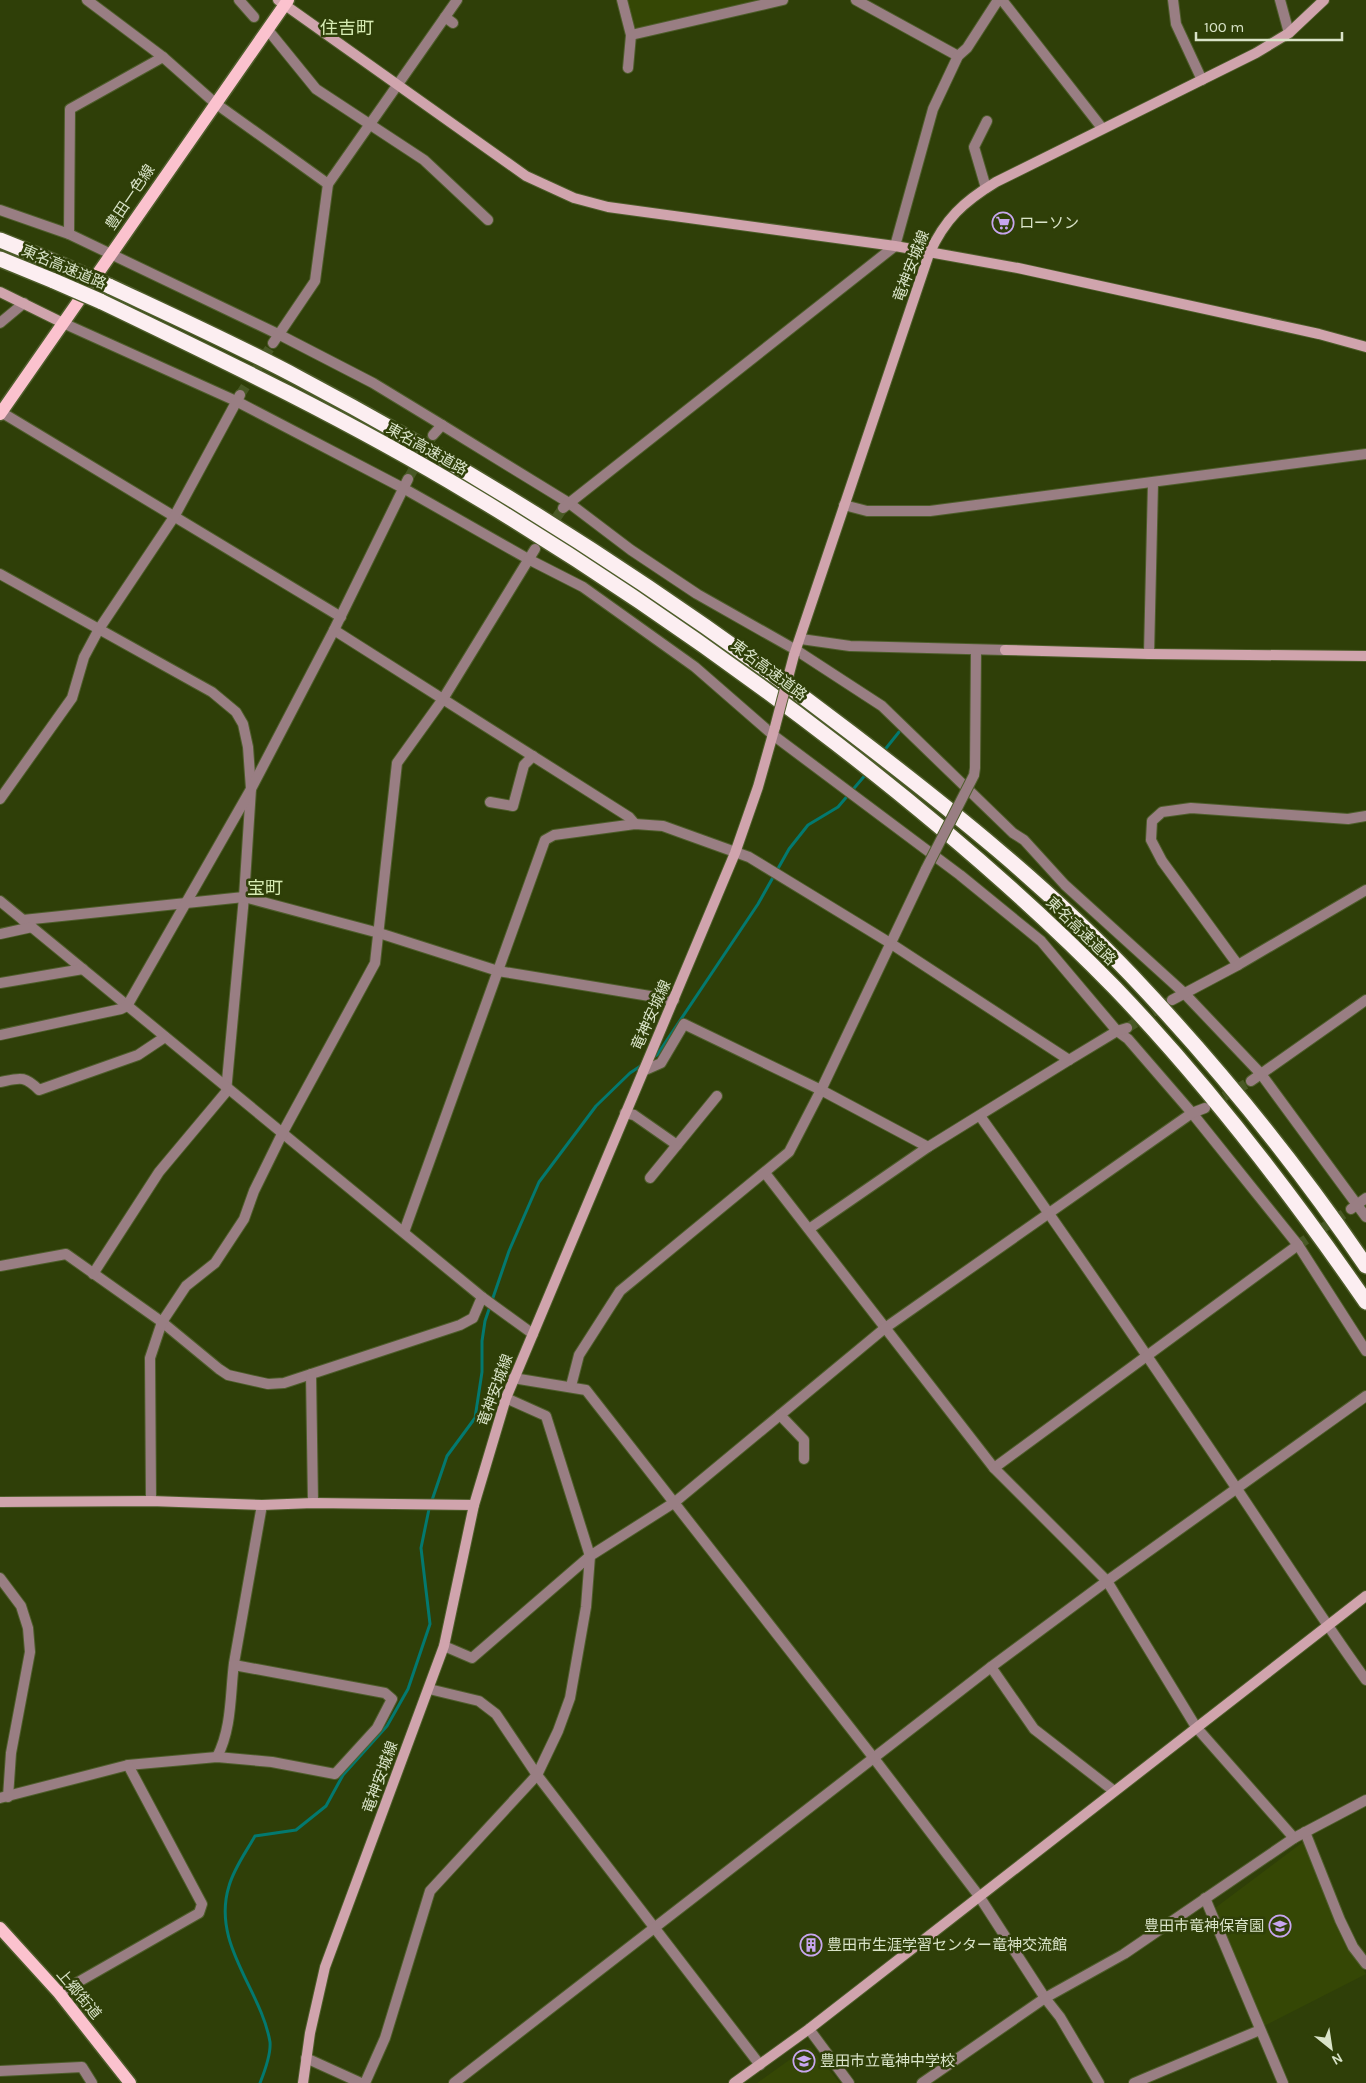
<svg xmlns="http://www.w3.org/2000/svg" width="1366" height="2083" viewBox="0 0 1366 2083" font-family="Karla,'Noto Sans JP',sans-serif">
<rect width="100%" height="100%" fill="#2f3f08"/>
<!-- built -->
<g fill="#354705">
<path d="M625 0H766L634 30Z"/>
<path d="M1303 1842 1346 1944 1366 1974 1264 2026 1215 1908Z"/>
<path d="M806 2048H811L840 2083H757Z"/>
</g>
<g fill="none" stroke-linecap="round" stroke-linejoin="round">
<!-- stream -->
<g stroke="#03796f" stroke-width="3">
<path d="M883 752 899 732"/>
<path d="M652 1058 657 1055 758 904 789 849 808 825 838 807 867 773"/>
<path d="M260 2083C264 2073 271 2053 270 2042 261 1989 211 1944 229 1886 234 1868 246 1852 255 1836L296 1830 326 1806 343 1775 387 1726 408 1689 430 1624 421 1548 429 1509 447 1456 475 1418 482 1372V1341L485 1321 509 1251 539 1182 596 1106 630 1073 642 1065"/>
</g>
<!-- street-tunnel -->
<g stroke="#485825" stroke-width="10" stroke-dasharray="10 5" stroke-linecap="butt">
<path d="M240 395 273 343"/>
<path d="M408 479 433 435"/>
<path d="M548 530 563 508"/>
<path d="M1127 1028 1172 1000"/>
<path d="M1211 1104 1251 1081"/>
<path d="M1298 1245 1351 1209"/>
</g>
<!-- street casing -->
<g stroke="#4e5d2b" stroke-width="12">
<g id="street">
<path d="M87 0 163 57"/>
<path d="M239 0 254 17"/>
<path d="M622 0 631 35 628 68"/>
<path d="M856 0 958 56"/>
<path d="M1002 0 1102 128"/>
<path d="M1173 0 1176 24 1202 80"/>
<path d="M1280 0 1289 33"/>
<path d="M445 17 453 23"/>
<path d="M268 30 316 89 424 160 488 220"/>
<path d="M631 35 783 0"/>
<path d="M986 188 974 147 987 121"/>
<path d="M0 210 69 234 280 335 373 383 442 425 569 503 631 550 697 594 796 650 882 706 1013 833 1024 840 1065 885 1184 993 1261 1074 1366 1217"/>
<path d="M69 234 70 109 163 57 215 103 328 184"/>
<path d="M0 323 24 303"/>
<path d="M63 323 236 401 403 488 530 560 583 587 695 667 773 735 960 875 1041 941 1117 1031 1128 1039 1192 1113 1298 1245 1366 1351"/>
<path d="M273 343 315 281 328 184 457 0"/>
<path d="M1 412 341 617"/>
<path d="M433 435 442 425"/>
<path d="M844 505 867 511H930L1366 454"/>
<path d="M563 508 895 246 933 109 958 56 967 48 998 0"/>
<path d="M0 574 212 692 236 712 243 724 248 747 251 789 244 897 226 1092 159 1172 93 1274"/>
<path d="M334 630 629 817 635 824"/>
<path d="M801 639 850 646 1005 650"/>
<path d="M1149 654 1153 483"/>
<path d="M974 775 975 768 976 650"/>
<path d="M0 799 72 698 84 657 99 629 174 517 240 395"/>
<path d="M490 802 513 806 524 765 533 756"/>
<path d="M0 901 482 1297 533 1334"/>
<path d="M23 920 244 897 379 933 498 971 674 1000"/>
<path d="M0 934 32 927"/>
<path d="M1238 965 1162 861 1151 840 1152 821 1162 812 1191 808 1348 819 1366 816"/>
<path d="M0 983 83 969"/>
<path d="M1172 1000 1238 965 1366 890"/>
<path d="M0 1035 121 1009 127 1006 251 789 334 630 408 479"/>
<path d="M643 1071 661 1063 684 1024 821 1090 928 1147"/>
<path d="M1251 1081 1366 1000"/>
<path d="M0 1082C20 1078 24 1075 39 1090L138 1055 165 1037"/>
<path d="M625 1113 634 1115 677 1145"/>
<path d="M980 1116C1068 1239 1153 1364 1237 1489 1280 1553 1321 1618 1366 1680"/>
<path d="M765 1173 994 1468 1107 1581 1196 1727 1294 1838"/>
<path d="M650 1178 717 1096"/>
<path d="M1351 1209 1366 1198"/>
<path d="M809 1229 928 1147 1069 1060 1117 1031 1127 1028"/>
<path d="M404 1232 545 840 554 835 635 824 663 826 749 857 890 943 1069 1060"/>
<path d="M0 1266 66 1254 162 1322 219 1369 228 1375 268 1384 284 1383 460 1325 473 1318 482 1297"/>
<path d="M311 1374 313 1503"/>
<path d="M513 1378 586 1390 873 1757 979 1896 1045 1998 1060 2017 1099 2083"/>
<path d="M571 1386 579 1355 620 1291 789 1152 821 1090 926 869"/>
<path d="M780 1415 804 1440V1459"/>
<path d="M994 1468 1298 1245"/>
<path d="M151 1501 150 1358 162 1322 186 1286 215 1263 244 1219 254 1191 283 1132 375 963 397 763 443 699 535 549"/>
<path d="M0 1578 21 1606 28 1628 30 1652 11 1753 8 1797"/>
<path d="M444 1646 472 1658 590 1556 675 1502 885 1328 1192 1113 1205 1108"/>
<path d="M991 1667 1034 1729 1114 1791"/>
<path d="M429 1689 479 1701 496 1714 537 1775 760 2065"/>
<path d="M217 1757C232 1728 230 1695 234 1663 243 1610 253 1558 262 1505"/>
<path d="M0 1798 128 1765 217 1757 272 1762 335 1774 377 1728 392 1699 385 1693 234 1665"/>
<path d="M1305 1832 1340 1920 1353 1947 1366 1964"/>
<path d="M1205 1898 1283 2083"/>
<path d="M59 1993 199 1913 202 1904 128 1765"/>
<path d="M809 2029 849 2083"/>
<path d="M306 2058 361 2083"/>
<path d="M0 2071 82 2067 92 2083"/>
<path d="M365 2083 385 2038 430 1891 537 1775 558 1731 570 1698 586 1607 590 1556 546 1416 506 1398"/>
<path d="M454 2083 991 1667 1107 1581 1366 1396"/>
<path d="M922 2083 1045 1998 1124 1954 1294 1838 1366 1800"/>
<path d="M1134 2083 1260 2030"/>
</g>
</g>
<!-- secondary casing -->
<g stroke="#4e5d2b" stroke-width="12">
<g id="secondary">
<path d="M278 0 526 176 574 198 608 207 895 246 1018 268 1319 334 1366 347"/>
<path d="M0 292 63 323"/>
<path d="M1005 650 1149 654 1366 656"/>
<path d="M794 655 929 254C945 219 963 202 996 182L1256 53 1289 33 1324 0"/>
<path d="M0 1502 151 1501 262 1505 313 1503 474 1505"/>
<path d="M303 2083 310 2033 325 1967 444 1646 474 1505 506 1398 735 853 758 787 775 727"/>
<path d="M734 2083 809 2029 1366 1596"/>
</g>
</g>
<!-- primary casing -->
<g stroke="#4e5d2b" stroke-width="15">
<g id="primary">
<path d="M0 414 288 0"/>
<path d="M0 1928 59 1993 130 2083"/>
</g>
</g>
<!-- highway casing -->
<g stroke="#4e5d2b" stroke-width="18">
<g id="highway">
<path d="M0 240 62 265"/>
<path d="M0 259 54 281"/>
<path d="M109 286C173 316 237 345 299 378 492 480 677 600 851 733 949 808 1047 886 1132 976 1218 1067 1296 1163 1366 1266"/>
<path d="M100 301C225 361 352 422 471 494 598 570 720 654 837 744 935 820 1029 900 1115 988 1208 1085 1290 1192 1366 1302"/>
</g>
</g>
<!-- street -->
<use href="#street" stroke="#997e83" stroke-width="10"/>
<!-- secondary -->
<use href="#secondary" stroke="#d0a4ad" stroke-width="10"/>
<!-- primary -->
<use href="#primary" stroke="#fbc2ce" stroke-width="12"/>
<!-- highway -->
<use href="#highway" stroke="#fceef1" stroke-width="15"/>
<!-- street-bridge casing -->
<g stroke="#4e5d2b" stroke-width="12" stroke-linecap="butt">
<path id="street-bridge" d="M926 869 974 775"/>
</g>
<!-- secondary-bridge casing -->
<g stroke="#4e5d2b" stroke-width="12" stroke-linecap="butt">
<path id="secondary-bridge" d="M775 727 794 655"/>
</g>
<!-- highway-bridge casing -->
<g stroke="#4e5d2b" stroke-width="18" stroke-linecap="butt">
<g id="highway-bridge">
<path d="M62 265 109 286"/>
<path d="M54 281 100 301"/>
</g>
</g>
<!-- street-bridge -->
<use href="#street-bridge" stroke="#997e83" stroke-width="10"/>
<!-- secondary-bridge -->
<use href="#secondary-bridge" stroke="#d0a4ad" stroke-width="10"/>
<!-- highway-bridge -->
<use href="#highway-bridge" stroke="#fceef1" stroke-width="15"/>
</g>
<!-- icons -->
<defs>
<g id="supermarket-ring" transform="scale(1.125)"><circle r="9.5" fill="#2f3f08" stroke="#c7a6ef" stroke-width="1.5"/><path d="M-6-5.5h2.5l.6 2H6L4.5 2H-2.5L-4.4-4H-6ZM-1.5 3.2a1.3 1.3 0 1 0 .1 0ZM3 3.2a1.3 1.3 0 1 0 .1 0Z" fill="#c7a6ef"/></g>
<g id="school-ring" transform="scale(1.125)"><circle r="9.5" fill="#2f3f08" stroke="#c7a6ef" stroke-width="1.5"/><path d="M0-5L7-2L0 1L-7-2ZM-4 1L0 2.5L4 1V4Q0 6-4 4Z" fill="#c7a6ef"/></g>
<g id="building-ring" transform="scale(1.125)"><circle r="9.5" fill="#2f3f08" stroke="#c7a6ef" stroke-width="1.5"/><path d="M-4-6H4V6H1V3H-1V6H-4ZM-2.5-4.3h1.7v1.8h-1.7ZM.8-4.3h1.7v1.8H.8ZM-2.5-1h1.7V.8h-1.7ZM.8-1h1.7V.8H.8Z" fill="#c7a6ef"/></g>
</defs>
<g fill-rule="evenodd">
<use href="#supermarket-ring" x="1003" y="223"/>
<use href="#school-ring" x="1280" y="1926"/>
<use href="#building-ring" x="811" y="1945"/>
<use href="#school-ring" x="804" y="2061"/>
</g>
<g text-anchor="middle" stroke-width="5" stroke-linejoin="round" paint-order="stroke">
<!-- street labels -->
<g font-size="15" fill="#d9e3c8" stroke="#2f3f08">
<text transform="translate(130 197) rotate(-56)" y="5">豊田一色線</text>
<text transform="translate(911 266) rotate(-69)" y="5">竜神安城線</text>
<text transform="translate(64 267) rotate(23)" y="5">東名高速道路</text>
<text transform="translate(427 449) rotate(29)" y="5">東名高速道路</text>
<text transform="translate(769 670) rotate(37)" y="5">東名高速道路</text>
<text transform="translate(1081 931) rotate(44)" y="5">東名高速道路</text>
<text transform="translate(651 1015) rotate(-66)" y="5">竜神安城線</text>
<text transform="translate(495 1390) rotate(-70)" y="5">竜神安城線</text>
<text transform="translate(380 1777) rotate(-70)" y="5">竜神安城線</text>
<text transform="translate(79 1994) rotate(50)" y="5">上郷街道</text>
</g>
<!-- poi labels -->
<g font-size="15" fill="#d9e3c8" stroke="#2f3f08" text-anchor="start">
<text x="1019" y="228">ローソン</text>
<text x="1264" y="1931" text-anchor="end">豊田市竜神保育園</text>
<text x="827" y="1950">豊田市生涯学習センター竜神交流館</text>
<text x="820" y="2066">豊田市立竜神中学校</text>
</g>
<!-- quarter labels -->
<g font-size="18" fill="#d7ecb3" stroke="#2f3f08">
<text x="347" y="34">住吉町</text>
<text x="265" y="894">宝町</text>
</g>
</g>
<!-- north arrow -->
<g transform="translate(1331 2048) rotate(150)" stroke="#2f3f08" stroke-width="4" paint-order="stroke">
<path d="M0-4L9 19L0 12L-9 19Z" fill="#d9e3c8"/>
<text y="-8" font-size="14" font-weight="bold" text-anchor="middle" fill="#d9e3c8">N</text>
</g>
<!-- scale -->
<path d="M1196 32v8h146v-8" fill="none" stroke="#d9e3c8" stroke-width="2.5"/>
<text x="1204" y="32" font-size="15" fill="#d9e3c8" stroke="#2f3f08" stroke-width="4" paint-order="stroke">100 m</text>
</svg>
